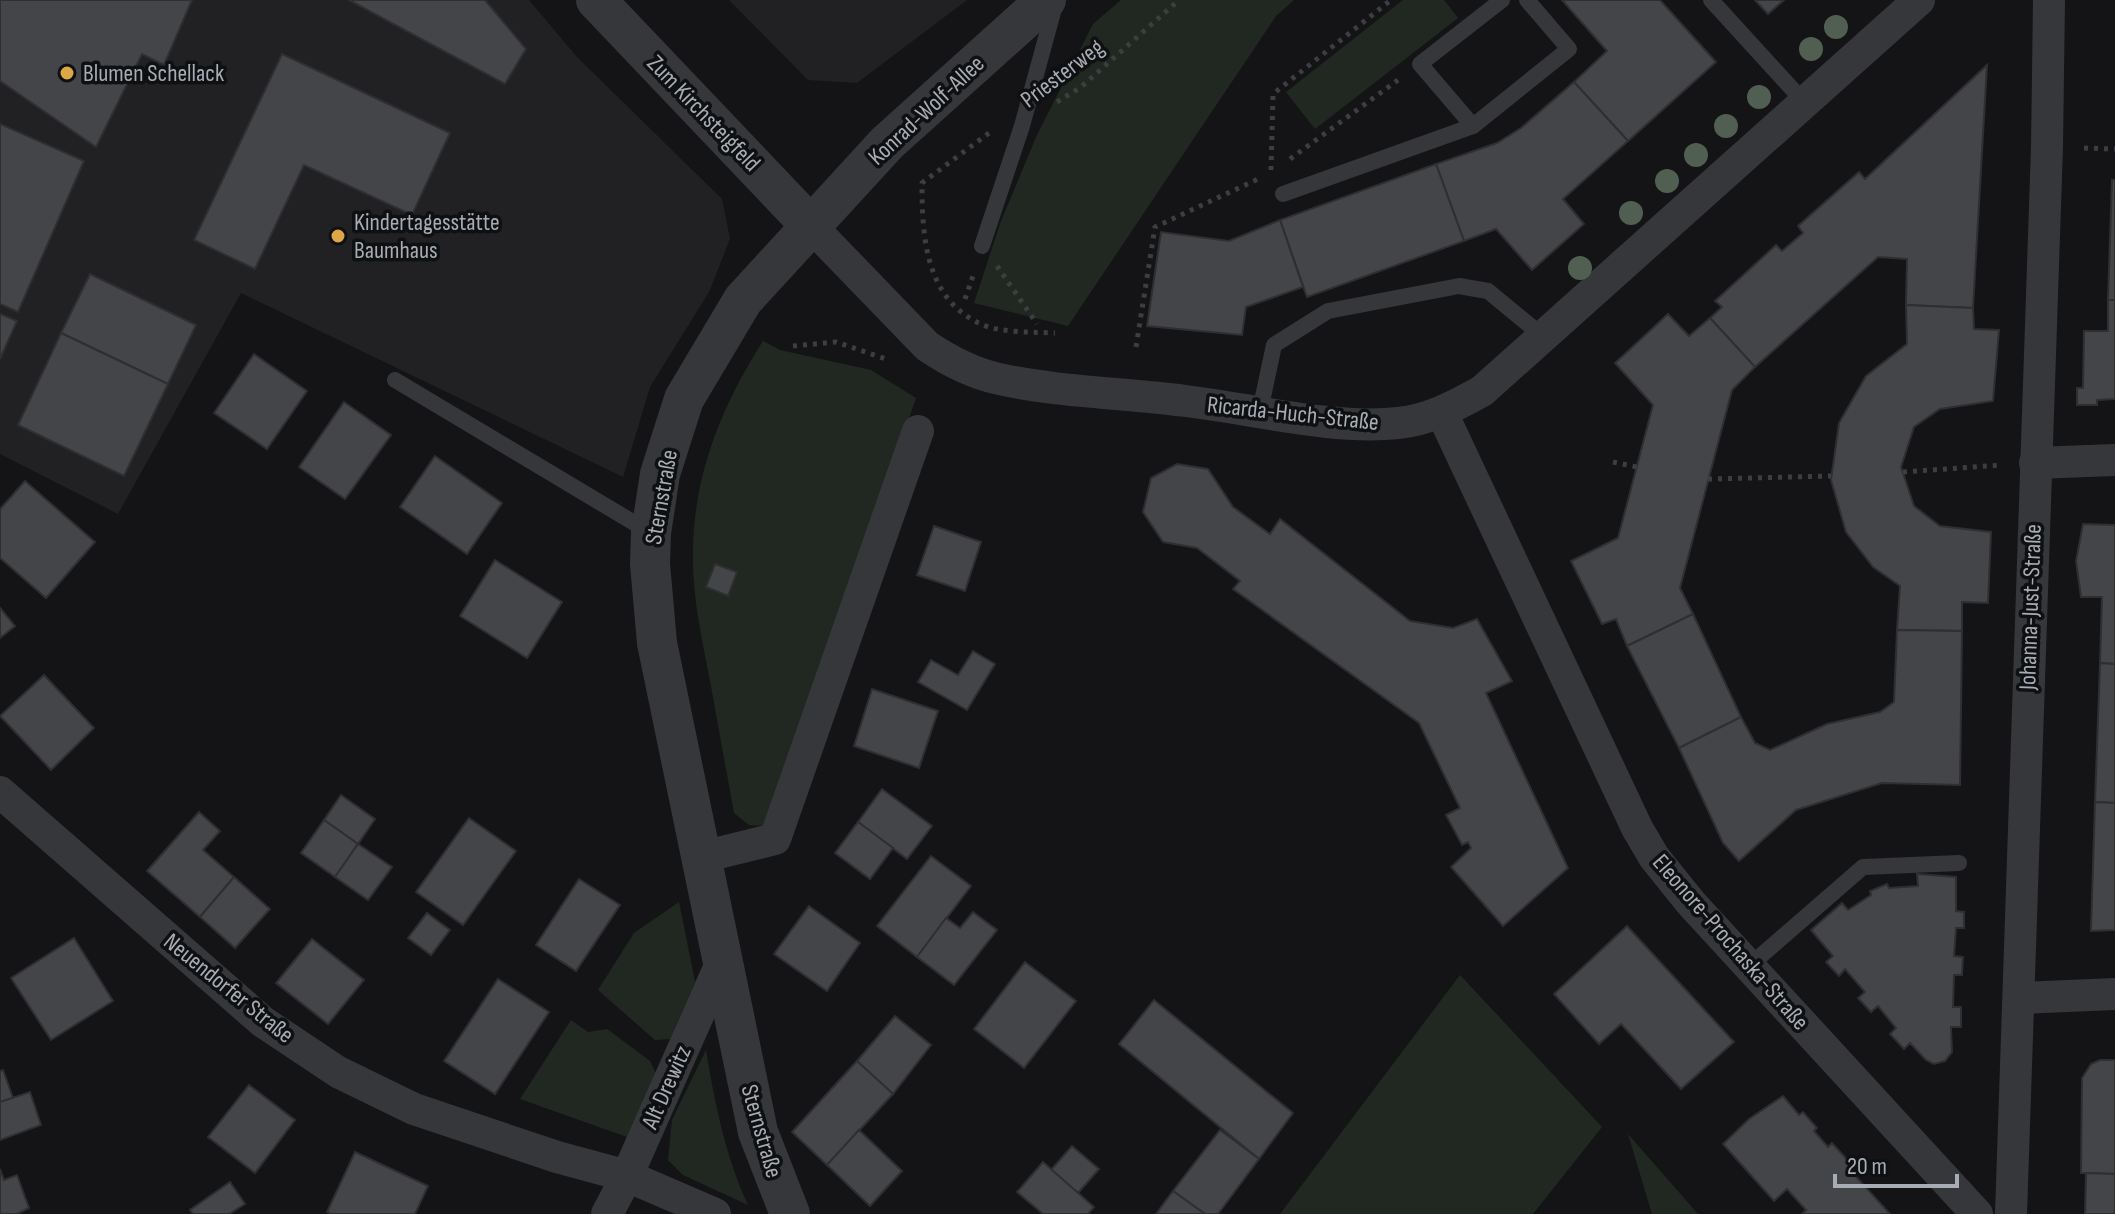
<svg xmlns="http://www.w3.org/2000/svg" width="2115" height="1214" viewBox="0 0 2115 1214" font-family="'Sofia Sans Condensed',sans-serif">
<rect width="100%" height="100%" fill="#141416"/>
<!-- built -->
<g fill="#212123">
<path d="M0 0H529L577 57 722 199 730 239 709 292 650 387 623 477 241 293 118 514 0 454Z"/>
<path d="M729 0H967L857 83 808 80Z"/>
</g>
<!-- green -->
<g fill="#212822">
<path d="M1121 0H1294L1276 16 1068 326 974 303 1001 221 1037 135 1093 24Z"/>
<path d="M1403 0H1444L1458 18 1315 129 1286 92Z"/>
<path d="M763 341 780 350 871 370 916 398 767 826 749 825 734 813C726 769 718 725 710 681 702 639 692 596 693 553 693 476 722 405 763 341Z"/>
<path d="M679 902 695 982 670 1039 655 1040 598 990 634 933Z"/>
<path d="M1460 975 1602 1127 1533 1214H1280Z"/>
<path d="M571 1020 588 1032 607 1029 650 1061 657 1076 627 1137 520 1099Z"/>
<path d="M706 1050C715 1104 725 1155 748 1205L683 1175 668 1160 672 1120Z"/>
<path d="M1628 1134 1698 1214H1652Z"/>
</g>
<!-- building -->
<g fill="#444549" stroke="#2f2f32" stroke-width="2">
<path d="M0 0H192L164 65 142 54 96 147 0 81Z"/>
<path d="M349 0H485L526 49 505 84Z"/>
<path d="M1562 0H1660L1716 62 1628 141 1574 82 1607 51Z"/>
<path d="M1755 0H1784L1768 14Z"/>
<path d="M282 54 450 133 412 215 304 165 255 269 194 240Z"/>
<path d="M1987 65 1973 308 1906 305 1907 259 1878 257 1755 367 1710 318 1722 307 1715 301 1776 245 1782 251 1803 233 1798 226 1859 172 1865 179Z"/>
<path d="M1574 82 1628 141 1563 199 1584 224 1532 270 1496 229 1464 241 1436 164 1497 143 1521 128Z"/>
<path d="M0 124 84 161 18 312 0 304Z"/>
<path d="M1436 164 1464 241 1307 297 1280 220Z"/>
<path d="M2112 180H2115V300H2108Z"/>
<path d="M1280 220 1303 287 1246 307 1242 335 1147 326 1161 232 1229 241Z"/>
<path d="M90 274 196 325 168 384 61 333Z"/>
<path d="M2108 300H2115V399L2097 400V405H2077V388H2083L2084 331H2108Z"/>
<path d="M1906 305 1973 308 1974 329 1999 330 1993 401 1940 409 1914 427 1901 467 1914 506 1940 526 1991 532 1988 603 1962 602V631L1897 630 1900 586 1873 567 1846 532 1831 480 1839 423 1866 376 1907 344Z"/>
<path d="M0 314 17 321 0 359Z"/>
<path d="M1668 314 1689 336 1710 318 1755 367 1732 390 1680 588 1693 614 1627 646 1616 619 1602 624 1571 561 1618 538 1653 405 1615 363Z"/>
<path d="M61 333 168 384 124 476 18 425Z"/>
<path d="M254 354 307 391 267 449 214 413Z"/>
<path d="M344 402 391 435 345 499 299 467Z"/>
<path d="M435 456 502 503 467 554 400 507Z"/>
<path d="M1177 464 1208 469 1233 507 1270 534 1280 519 1410 621 1453 628 1477 619 1512 681 1486 693 1568 868 1503 926 1451 867 1471 848 1468 842 1462 845 1446 815 1460 808 1419 723 1233 589 1240 581 1197 548 1163 542 1143 512 1151 478Z"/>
<path d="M25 481 95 542 46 598 0 558V509Z"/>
<path d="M2083 524 2115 525V664L2100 663 2102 597H2081L2076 561Z"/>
<path d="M934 526 981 542 965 591 917 575Z"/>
<path d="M495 560 562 602 527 658 460 616Z"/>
<path d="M715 564 737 572 728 596 706 587Z"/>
<path d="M0 608 15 626 0 638Z"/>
<path d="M1693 614 1741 717 1679 748 1627 646Z"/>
<path d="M1897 630 1962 631 1960 785 1882 783 1796 810 1739 861 1723 843 1679 748 1741 717 1755 743 1770 750 1827 724 1880 712 1894 702Z"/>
<path d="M973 651 995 664 967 710 918 682 931 660 958 675Z"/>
<path d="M2100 663 2115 664V803L2095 802Z"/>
<path d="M44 675 94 728 51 770 0 716Z"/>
<path d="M872 689 938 711 919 768 854 746Z"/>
<path d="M882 789 932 826 907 859 858 822Z"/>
<path d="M341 795 375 819 358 844 324 820Z"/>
<path d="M2095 802 2115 803V930L2091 931Z"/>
<path d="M199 812 220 831 203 850 234 877 200 917 147 871Z"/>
<path d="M469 818 516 851 463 925 416 892Z"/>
<path d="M324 820 358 844 335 877 301 853Z"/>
<path d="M858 822 893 848 870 879 835 853Z"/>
<path d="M358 844 392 867 368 900 335 877Z"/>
<path d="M931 856 971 886 917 957 877 926Z"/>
<path d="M1917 874 1956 877V911L1964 912V928H1956L1954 956 1963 957 1962 975H1954L1953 1007H1961V1027H1951L1952 1052 1945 1061 1934 1064 1926 1060 1910 1043 1904 1049 1890 1034 1896 1028 1878 1006 1871 1012 1858 998 1865 992 1845 969 1839 976 1826 962 1833 956 1811 930 1842 903 1848 910 1871 895 1870 891 1887 884 1889 888 1918 886Z"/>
<path d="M234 877 270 909 235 948 200 917Z"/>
<path d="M579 879 620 905 576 971 536 945Z"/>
<path d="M809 906 860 943 827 991 774 954Z"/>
<path d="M973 912 997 930 954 985 917 957 946 918 960 928Z"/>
<path d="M427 913 450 930 431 955 408 938Z"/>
<path d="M1627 926 1734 1042 1681 1089 1621 1024 1599 1044 1554 994Z"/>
<path d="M74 938 113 1001 51 1040 11 978Z"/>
<path d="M312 939 364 980 328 1024 276 983Z"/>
<path d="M1025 962 1076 1001 1024 1068 974 1029Z"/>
<path d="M498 979 549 1012 495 1094 444 1061Z"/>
<path d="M1154 1000 1293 1113 1259 1159 1119 1044Z"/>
<path d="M895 1016 931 1045 893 1094 857 1061Z"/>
<path d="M2100 1060H2115V1174L2081 1173 2082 1078 2091 1064Z"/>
<path d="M857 1061 893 1094 827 1165 792 1132Z"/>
<path d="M3 1070 13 1098 0 1102V1071Z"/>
<path d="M249 1085 295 1120 255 1173 208 1137Z"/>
<path d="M30 1092 41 1125 0 1140V1102Z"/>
<path d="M1783 1096 1799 1115 1803 1112 1817 1128 1814 1131 1828 1147 1832 1143 1853 1166 1849 1169 1890 1214H1802L1806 1210 1787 1189 1774 1201 1723 1144 1749 1119Z"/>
<path d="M859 1130 902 1171 870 1206 827 1165Z"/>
<path d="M1220 1130 1259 1159 1218 1214H1205L1173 1191Z"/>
<path d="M1072 1146 1099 1169 1078 1193 1051 1170Z"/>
<path d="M355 1152 428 1186 415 1214H332L327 1212Z"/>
<path d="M1043 1162 1094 1207 1088 1214H1043L1017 1192Z"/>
<path d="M0 1169 4 1180 17 1175 29 1208 17 1214H0Z"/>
<path d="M2086 1173 2115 1174V1214H2085Z"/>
<path d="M230 1182 245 1204 229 1214H193L190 1210Z"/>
<path d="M1173 1191 1205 1214H1156Z"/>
</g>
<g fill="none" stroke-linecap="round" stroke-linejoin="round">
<!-- path -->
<g stroke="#3c3e41" stroke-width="5" stroke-dasharray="4 6" stroke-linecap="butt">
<path d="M1057 102 1081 87 1179 0"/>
<path d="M989 133 922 183C922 236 925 299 981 324 999 333 1035 332 1055 333"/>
<path d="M2084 148 2115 149"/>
<path d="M1290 159 1398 80"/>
<path d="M1271 170 1273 94 1391 0"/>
<path d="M997 266 1037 324"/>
<path d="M965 299 974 273"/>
<path d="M793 346 836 342 889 360"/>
<path d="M1136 347 1155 227 1258 179"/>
<path d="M1613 462 1637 467"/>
<path d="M1903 472 2002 465"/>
<path d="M1708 479 1831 476"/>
</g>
<!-- service -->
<g stroke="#36373a" stroke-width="16">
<path d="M1711 0 1805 103"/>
<path d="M1473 126 1420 64 1502 0"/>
<path d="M1283 194 1473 126 1569 49 1527 0"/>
<path d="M982 246 1022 126 1055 5"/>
<path d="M395 380 651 533"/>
<path d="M1260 411 1274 345 1328 311 1459 286 1488 291 1545 338"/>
<path d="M1749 966 1863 867 1959 863"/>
</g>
<!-- minor -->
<g stroke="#36373a" stroke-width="32">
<path d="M811 226 927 346C949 361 972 373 999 379 1058 392 1125 393 1186 401 1252 409 1333 430 1398 423 1429 420 1455 406 1482 391L1919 0"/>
<path d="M1442 413C1506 552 1573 689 1637 828L1654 857 1691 903 1977 1214"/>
<path d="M2035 463 2115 460"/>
<path d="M0 792 263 1022 338 1072 414 1109 557 1157 627 1176 715 1214"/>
<path d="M702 857 775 839 918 431"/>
<path d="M2020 998 2115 994"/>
<path d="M607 1214 627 1176 723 959"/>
<path d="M2011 1214 2047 147 2049 0"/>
</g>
<!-- tertiary -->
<g stroke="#36373a" stroke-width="40">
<path d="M596 0 811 226"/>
<path d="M790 1214 758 1132 657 643 650 564 651 533 660 474 684 399 743 300 887 143 1046 0"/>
</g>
</g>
<!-- trees -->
<g fill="#505f51">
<circle cx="1836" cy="27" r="12"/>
<circle cx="1811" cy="49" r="12"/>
<circle cx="1759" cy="97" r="12"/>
<circle cx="1726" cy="126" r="12"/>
<circle cx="1696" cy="155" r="12"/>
<circle cx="1667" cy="181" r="12"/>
<circle cx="1631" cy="213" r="12"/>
<circle cx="1580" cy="268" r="12"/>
</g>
<!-- markers -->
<g fill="#dda746" stroke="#0f1011" stroke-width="3">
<circle cx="67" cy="73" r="8"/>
<circle cx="338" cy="236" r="8"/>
</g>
<g text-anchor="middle" stroke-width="7" stroke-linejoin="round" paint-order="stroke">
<!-- poi labels -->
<g font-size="24" fill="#a8acb5" stroke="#0f1011" text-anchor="start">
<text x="83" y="81">Blumen Schellack</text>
<text x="354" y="230">Kindertagesstätte<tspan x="354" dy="28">Baumhaus</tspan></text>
</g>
<!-- street labels -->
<g font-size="24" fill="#a8acb5" stroke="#0f1011">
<text transform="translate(1062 73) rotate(-37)" y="8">Priesterweg</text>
<text transform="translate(926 110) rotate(-43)" y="8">Konrad-Wolf-Allee</text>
<text transform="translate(704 113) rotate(46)" y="8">Zum Kirchsteigfeld</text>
<text transform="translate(1293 413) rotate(6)" y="8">Ricarda-Huch-Straße</text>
<text transform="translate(661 497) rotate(-80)" y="8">Sternstraße</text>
<text transform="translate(2030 607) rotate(-88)" y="8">Johanna-Just-Straße</text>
<text transform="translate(1731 942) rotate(49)" y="8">Eleonore-Prochaska-Straße</text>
<text transform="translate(229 988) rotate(39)" y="8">Neuendorfer Straße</text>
<text transform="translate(666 1087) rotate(-66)" y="8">Alt Drewitz</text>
<text transform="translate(762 1131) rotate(74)" y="8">Sternstraße</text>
</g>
</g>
<!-- scale -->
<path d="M1835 1174v12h122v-12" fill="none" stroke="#a8acb5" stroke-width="4"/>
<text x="1847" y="1174" font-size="24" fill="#a8acb5" stroke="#0f1011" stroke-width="6" paint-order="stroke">20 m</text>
</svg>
